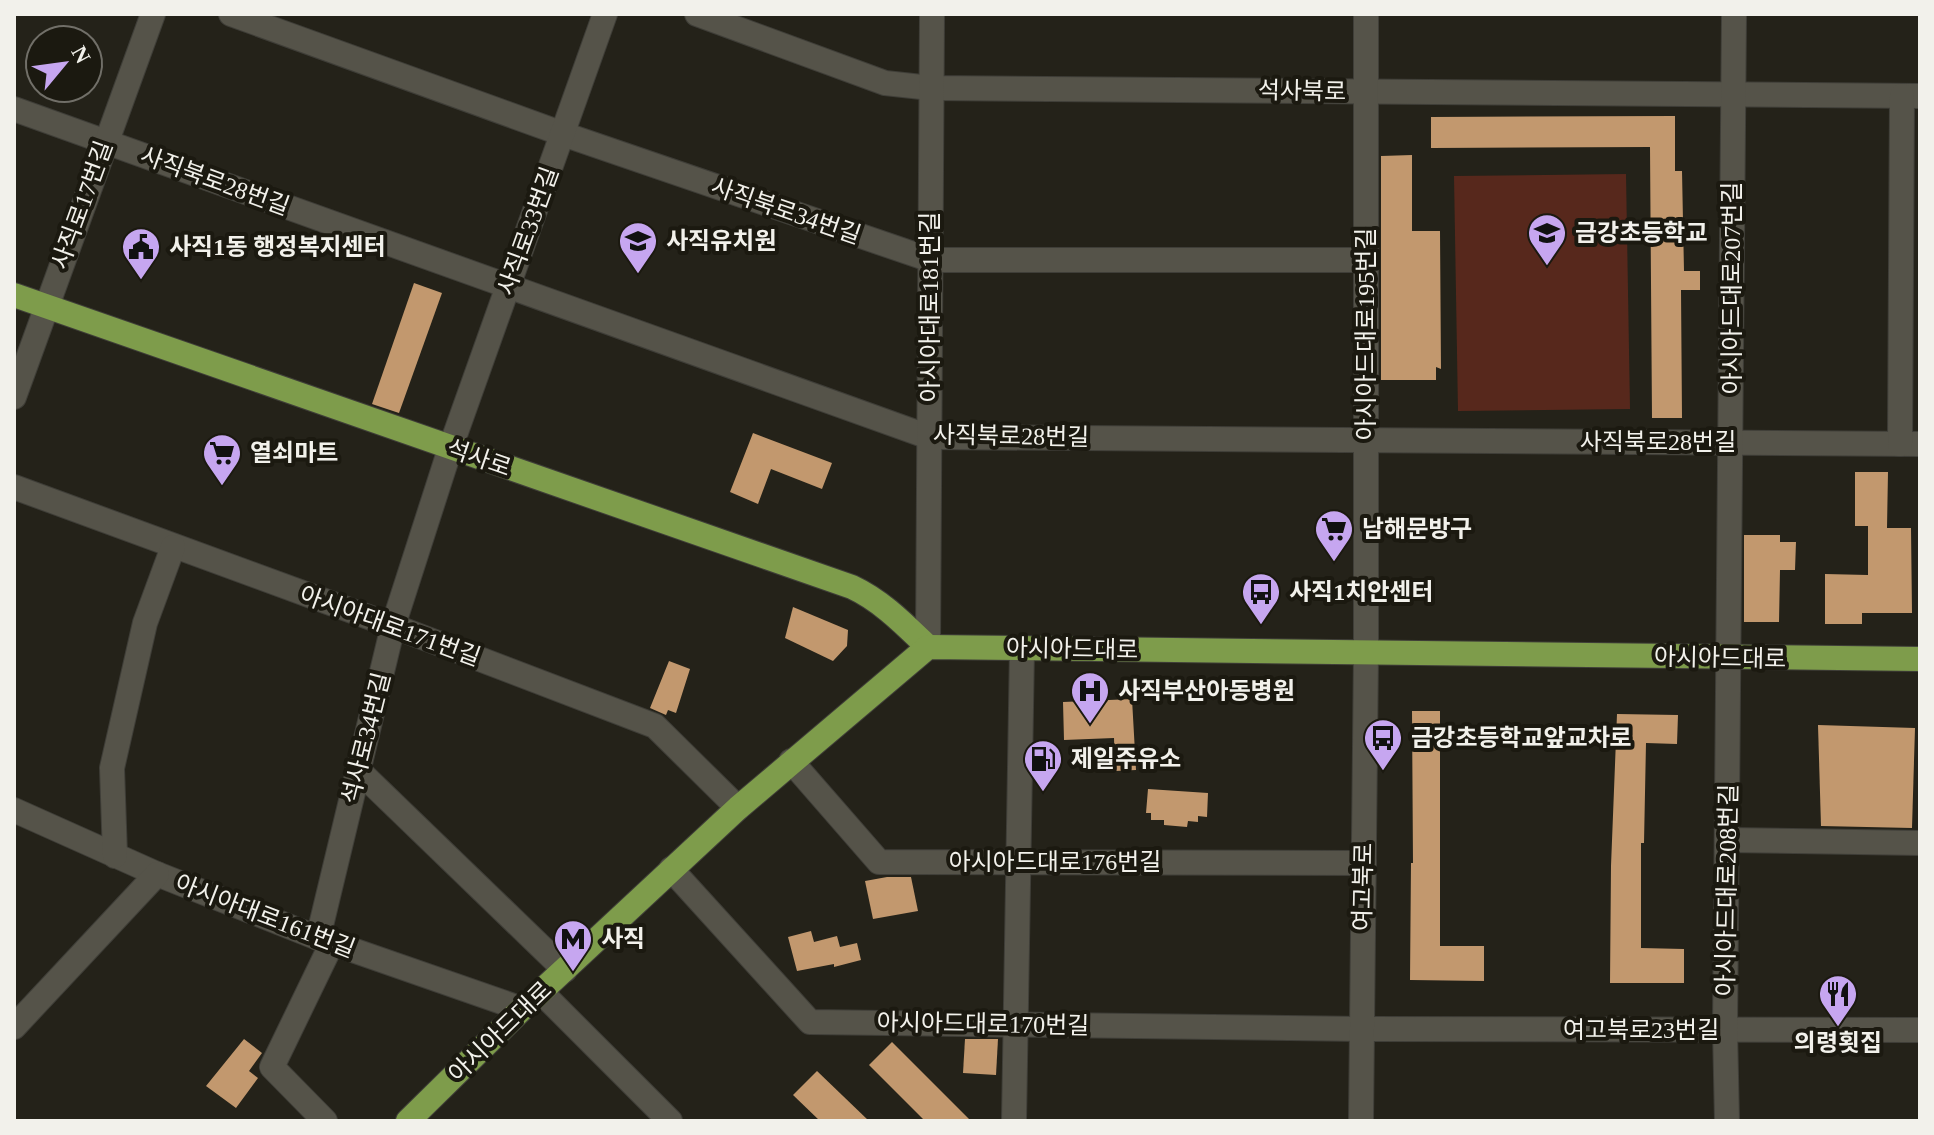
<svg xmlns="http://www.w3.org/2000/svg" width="1934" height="1135" viewBox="0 0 1934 1135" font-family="'Times New Roman','Noto Sans KR',serif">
<rect width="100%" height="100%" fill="#242219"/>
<!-- green -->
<path fill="#57281c" d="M1626 174 1630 409 1458 411 1454 176Z"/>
<!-- building -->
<g fill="#c2986e">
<path d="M1675 116V171H1682L1684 271H1700V290H1681L1682 418H1652L1650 147 1431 148V117Z"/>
<path d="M1412 155V231H1440L1441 369 1436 367V380H1381V156Z"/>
<path d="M414 283 442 293 399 413 372 404Z"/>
<path d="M753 433 832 463 822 489 771 469 758 504 730 492Z"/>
<path d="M1855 472H1888L1887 528H1911L1912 613H1862V624H1825V574L1868 575V526H1855Z"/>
<path d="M1744 535H1780V542H1796L1795 570H1780L1779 622H1744Z"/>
<path d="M793 607 848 630 847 646 833 661 785 638Z"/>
<path d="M669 661 690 669 676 713 668 710 666 715 650 708Z"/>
<path d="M1132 699 1136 770 1115 771 1114 738 1064 740 1063 702Z"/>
<path d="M1412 711H1440V946H1484V981L1410 980 1411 863H1413Z"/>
<path d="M1617 714 1678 715 1677 744 1646 743 1644 843H1641V948L1684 949V983H1610L1611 866Z"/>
<path d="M1818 725 1915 728 1912 828 1821 826Z"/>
<path d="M1148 789 1208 793 1207 817 1198 816V822L1188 821 1187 827 1164 825V820H1151V813H1146Z"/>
<path d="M887 877H911L918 911 873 919 865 881Z"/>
<path d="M811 931 814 942 837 936 840 947 857 943 861 960 834 967V964L797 971 788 937Z"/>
<path d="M244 1039 262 1053 249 1071 258 1078 236 1108 206 1086Z"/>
<path d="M965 1039H998L996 1075 963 1073Z"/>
<path d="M892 1042 971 1121H925L869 1065Z"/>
<path d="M817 1071 869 1121H820L793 1095Z"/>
</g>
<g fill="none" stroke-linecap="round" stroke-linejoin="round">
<!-- minor casing -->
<g stroke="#3f3e38" stroke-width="26">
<g id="minor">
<path d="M231 14 563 134 931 260H1366"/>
<path d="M697 14 885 83 931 88 1920 96"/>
<path d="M14 109 929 437 1920 444"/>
<path d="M14 397 153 14"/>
<path d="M1900 444 1902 96"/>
<path d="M14 487 393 626 655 726 738 808"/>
<path d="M928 647 932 14"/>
<path d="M791 761 879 862 1364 863"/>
<path d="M358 770 565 970"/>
<path d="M14 810 157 874 318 938 522 1009"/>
<path d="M1727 840 1920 843"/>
<path d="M115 856 112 768 145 623 173 547"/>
<path d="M671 869 810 1022 1362 1029 1920 1030"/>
<path d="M318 938 393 626 450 449 605 14"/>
<path d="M541 992 670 1121"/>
<path d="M14 1027 157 874"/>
<path d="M325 1121 272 1067 332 943"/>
<path d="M1014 1121 1022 649"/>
<path d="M1361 1121 1366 653V14"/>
<path d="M1727 1121 1725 1030 1734 14"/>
</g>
</g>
<!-- major casing -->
<g stroke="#3f3e38" stroke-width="26">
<g id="major">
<path d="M14 295 852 587C882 601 905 625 928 647"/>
<path d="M408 1121 522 1009 738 808 928 647 1920 659"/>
</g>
</g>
<!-- minor -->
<use href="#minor" stroke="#555349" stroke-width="24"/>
<!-- major -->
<use href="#major" stroke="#7e9c4b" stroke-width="24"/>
</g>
<!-- icons -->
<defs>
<g id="school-pin" transform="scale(2)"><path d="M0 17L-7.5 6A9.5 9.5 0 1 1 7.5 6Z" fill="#c6a6f0" stroke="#1b1910"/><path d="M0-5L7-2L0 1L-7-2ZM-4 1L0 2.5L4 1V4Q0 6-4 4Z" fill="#111"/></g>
<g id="civic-pin" transform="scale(2)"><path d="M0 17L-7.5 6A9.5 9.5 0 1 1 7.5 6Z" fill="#c6a6f0" stroke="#1b1910"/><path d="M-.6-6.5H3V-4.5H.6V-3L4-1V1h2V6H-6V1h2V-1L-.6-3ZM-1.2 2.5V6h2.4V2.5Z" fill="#111"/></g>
<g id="supermarket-pin" transform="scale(2)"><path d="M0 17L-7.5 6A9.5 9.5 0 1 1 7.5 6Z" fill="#c6a6f0" stroke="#1b1910"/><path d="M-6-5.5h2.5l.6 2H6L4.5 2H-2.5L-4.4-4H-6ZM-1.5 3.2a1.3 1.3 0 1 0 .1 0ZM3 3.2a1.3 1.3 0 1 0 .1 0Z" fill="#111"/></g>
<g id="bus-pin" transform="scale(2)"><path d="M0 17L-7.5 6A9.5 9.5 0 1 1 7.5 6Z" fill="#c6a6f0" stroke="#1b1910"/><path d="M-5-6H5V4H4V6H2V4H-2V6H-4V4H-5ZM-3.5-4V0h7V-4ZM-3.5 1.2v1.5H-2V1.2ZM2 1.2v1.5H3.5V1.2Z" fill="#111"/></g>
<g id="hospital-pin" transform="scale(2)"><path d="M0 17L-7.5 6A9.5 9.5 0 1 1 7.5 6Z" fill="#c6a6f0" stroke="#1b1910"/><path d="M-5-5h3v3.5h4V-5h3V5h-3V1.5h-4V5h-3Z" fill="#111"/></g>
<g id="fuel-pin" transform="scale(2)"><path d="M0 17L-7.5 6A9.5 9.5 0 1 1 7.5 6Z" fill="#c6a6f0" stroke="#1b1910"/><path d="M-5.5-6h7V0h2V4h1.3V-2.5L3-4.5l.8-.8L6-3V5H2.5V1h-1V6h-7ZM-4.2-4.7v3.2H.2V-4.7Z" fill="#111"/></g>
<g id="metro-pin" transform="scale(2)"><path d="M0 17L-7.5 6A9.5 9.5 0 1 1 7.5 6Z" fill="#c6a6f0" stroke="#1b1910"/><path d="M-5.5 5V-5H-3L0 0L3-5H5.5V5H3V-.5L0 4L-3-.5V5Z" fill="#111"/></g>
<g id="restaurant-pin" transform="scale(2)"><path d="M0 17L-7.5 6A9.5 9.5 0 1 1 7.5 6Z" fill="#c6a6f0" stroke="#1b1910"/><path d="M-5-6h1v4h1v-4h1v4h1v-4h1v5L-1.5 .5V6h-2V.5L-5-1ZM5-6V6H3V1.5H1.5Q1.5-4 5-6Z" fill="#111"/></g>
</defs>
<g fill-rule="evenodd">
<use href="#school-pin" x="1547" y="233"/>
<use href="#school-pin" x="638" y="241"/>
<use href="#civic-pin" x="141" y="247"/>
<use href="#supermarket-pin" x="222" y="453"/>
<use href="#supermarket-pin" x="1334" y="529"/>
<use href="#bus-pin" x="1261" y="592"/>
<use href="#hospital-pin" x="1090" y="691"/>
<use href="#bus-pin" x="1383" y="738"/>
<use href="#fuel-pin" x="1043" y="759"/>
<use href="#metro-pin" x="573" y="939"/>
<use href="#restaurant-pin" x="1838" y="994"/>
</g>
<g text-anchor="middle" stroke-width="8" stroke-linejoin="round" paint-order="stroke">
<!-- street labels -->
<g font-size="24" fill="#f2f1eb" stroke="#1b1910">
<text transform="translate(1302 91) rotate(1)" y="8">석사북로</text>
<text transform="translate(215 181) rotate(20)" y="8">사직북로28번길</text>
<text transform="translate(82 205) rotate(-70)" y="8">사직로17번길</text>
<text transform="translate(786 211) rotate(19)" y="8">사직북로34번길</text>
<text transform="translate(528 231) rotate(-70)" y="8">사직로33번길</text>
<text transform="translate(1732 288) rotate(-90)" y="8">아시아드대로207번길</text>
<text transform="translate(930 307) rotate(-90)" y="8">아시아대로181번길</text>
<text transform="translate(1366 334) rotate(-90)" y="8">아시아드대로195번길</text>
<text transform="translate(1011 436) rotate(1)" y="8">사직북로28번길</text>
<text x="1658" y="450">사직북로28번길</text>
<text transform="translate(479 458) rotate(19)" y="8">석사로</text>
<text transform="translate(390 626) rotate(20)" y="8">아시아대로171번길</text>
<text transform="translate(1072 649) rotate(1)" y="8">아시아드대로</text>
<text transform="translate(1720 658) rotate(1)" y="8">아시아드대로</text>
<text transform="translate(366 738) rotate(-76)" y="8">석사로34번길</text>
<text x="1055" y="870">아시아드대로176번길</text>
<text transform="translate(1363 887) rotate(-89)" y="8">여고북로</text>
<text transform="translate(1727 890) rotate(-89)" y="8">아시아드대로208번길</text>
<text transform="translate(265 916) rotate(21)" y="8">아시아대로161번길</text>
<text transform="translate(983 1024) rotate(1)" y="8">아시아드대로170번길</text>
<text x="1641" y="1038">여고북로23번길</text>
<text transform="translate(500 1032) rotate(-44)" y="8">아시아드대로</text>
</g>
<!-- poi labels -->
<g font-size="24" font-weight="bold" fill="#f2f1eb" stroke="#1b1910" text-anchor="start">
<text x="1575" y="241">금강초등학교</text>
<text x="666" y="249">사직유치원</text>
<text x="169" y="255">사직1동 행정복지센터</text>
<text x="250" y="461">열쇠마트</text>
<text x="1362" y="537">남해문방구</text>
<text x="1289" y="600">사직1치안센터</text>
<text x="1118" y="699">사직부산아동병원</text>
<text x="1411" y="746">금강초등학교앞교차로</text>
<text x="1071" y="767">제일주유소</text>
<text x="601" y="947">사직</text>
<text x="1838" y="1051" text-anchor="middle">의령횟집</text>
</g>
</g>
<!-- border -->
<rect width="1934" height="1135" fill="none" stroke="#f2f1eb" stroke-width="32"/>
<!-- north arrow -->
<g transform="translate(64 64) rotate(61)"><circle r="38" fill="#1b1910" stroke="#716f68" stroke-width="2"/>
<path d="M0-6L14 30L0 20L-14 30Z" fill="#c6a6f0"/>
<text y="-12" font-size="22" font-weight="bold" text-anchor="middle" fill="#f2f1eb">N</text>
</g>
</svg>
